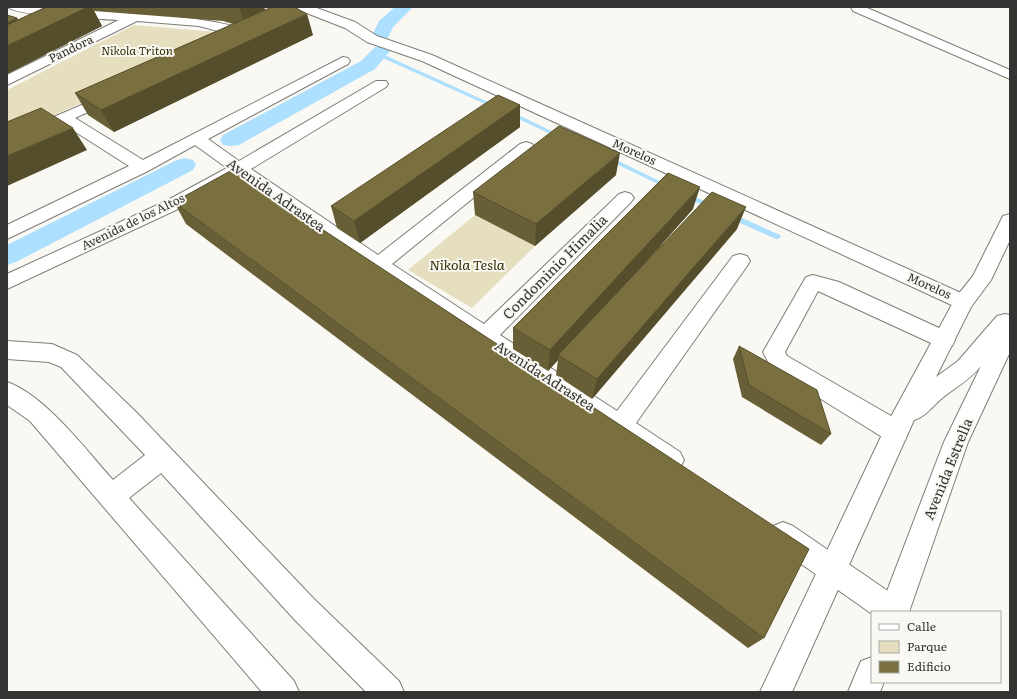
<svg xmlns="http://www.w3.org/2000/svg" width="1017" height="699" viewBox="0 0 1017 699" font-family="Literata,serif">
<rect width="100%" height="100%" fill="#f9f8f2"/>
<!-- green -->
<g fill="#e5debf">
<path d="M134 25 216 32 222 40 7 136V90Z"/>
<path d="M475 215 535 246 472 308 408 270Z"/>
</g>
<g fill="none" stroke-linecap="round" stroke-linejoin="round">
<!-- stream -->
<g fill="#addfff" fill-rule="evenodd">
<path d="M376 53H380L499 107 494 108 376 55Z"/>
<path d="M508 112H512L562 136 557 137 508 114Z"/>
<path d="M610 157 670 186 671 187 670 188H666L608 160 607 159Z"/>
<path d="M688 194 714 205 715 207 712 209H710L686 197V195Z"/>
<path d="M729 214H733L780 235 781 237 778 239H776L729 218Z"/>
</g>
<!-- canal -->
<g fill="#addfff" fill-rule="evenodd">
<path d="M395 7H413L393 27 388 38 382 39 376 38 373 34 379 21Z"/>
<path d="M381 46 387 47 390 51 375 69 239 145 231 146 223 145 220 140 223 135 361 61 375 47Z"/>
<path d="M185 158 193 160 196 165 193 170 16 262 7 265V245L177 160Z"/>
</g>
<!-- minor casing -->
<g stroke="#7e7d78" stroke-width="2">
<g id="minor">
<path d="M8 7C40 7 233 14 247 33L244 43 233 46 228 45 226 42 233 38V35L199 26 137 21 7 85V75L119 20C104 19 14 16 8 7Z"/>
<path d="M297 7H314L355 22 377 36 432 55 970 297 973 302 970 307 963 310 956 307 422 61 367 42 345 28 299 10Z"/>
<path d="M851 7H865L1010 70V79L853 11Z"/>
<path d="M343 57 348 58 350 61 348 64 208 139 239 161 376 81H386L388 84 386 87 251 169 378 255 520 144 526 142 532 144 534 147 532 150 392 264 484 324 619 194 625 192 631 194 634 198 631 202 500 335 617 411 733 256 740 254 747 256 750 261 747 266 636 423 680 452 684 460 680 468 671 471 662 468 328 241 238 176 178 209 7 289V274L166 201 227 168 195 145 148 171 7 239V225L129 166 63 124 7 148V137L112 92 117 93 119 96 117 99 75 118 143 160Z"/>
<path d="M813 275 839 282 952 334 955 340 952 346 944 349 818 291 785 352 787 356 905 424 908 432 905 440 896 443 887 440 771 368 763 352 806 277Z"/>
<path d="M7 341 52 344 77 355 137 413 314 599 399 681 404 692H366L294 619 161 473 129 498 294 681 299 692H262L30 421 7 405V382C46 396 85 449 113 480L145 455 61 367 49 362 7 359Z"/>
<path d="M783 522 793 526 904 602 909 612H872V614L773 544 769 535 773 526Z"/>
</g>
</g>
<!-- major casing -->
<g stroke="#7e7d78" stroke-width="2">
<g id="major">
<path d="M1010 214V240L991 280 971 307 936 377 958 361 997 316 1005 314 1010 315V352L968 442 909 612H879L944 442 981 366C970 380 954 388 941 399 932 407 925 417 914 420L792 692H760L887 424 956 297 973 276 1003 216Z"/>
<path d="M872 657V682H884L880 692H848L861 661Z"/>
</g>
</g>
<!-- minor -->
<use href="#minor" fill="#fff" fill-rule="evenodd"/>
<!-- major -->
<use href="#major" fill="#fff" fill-rule="evenodd"/>
</g>
<!-- wall -->
<g fill="#685f36">
<path d="M38 7H264L265 10 313 35 114 132 88 115 75 93 233 24 223 21 94 11 102 26 7 74 17 18 18 20 44 8Z"/>
<path d="M520 105V127L360 243 337 228 331 206Z"/>
<path d="M616 175 535 246 475 215 473 192Z"/>
<path d="M174 202 764 638 748 648 186 224Z"/>
<path d="M693 209 646 262 737 229 592 399 556 375 558 360 548 371 513 349V328Z"/>
<path d="M739 346 831 434 821 445 742 397 733 359Z"/>
</g>
<!-- shaded-wall -->
<g fill="#554e2c">
<path d="M88 7H92L102 26 7 74V23L17 18 28 36Z"/>
<path d="M239 7H264L267 17 246 28Z"/>
<path d="M307 14 313 35 114 132 101 110Z"/>
<path d="M520 105V127L360 243 354 221Z"/>
<path d="M73 128 87 150 7 186V156Z"/>
<path d="M620 153 616 175 535 246 536 224Z"/>
<path d="M700 187 693 209 561 357 558 355V360L548 371 550 350Z"/>
<path d="M746 207 737 229 592 399 597 379Z"/>
</g>
<!-- building -->
<g fill="#796f3f" stroke="#554e2c">
<path d="M46 7H88L7 46V25Z"/>
<path d="M272 7H294L307 14 101 110 75 93Z"/>
<path d="M7 15 17 18 7 23Z"/>
<path d="M498 95 520 105 354 221 331 206Z"/>
<path d="M41 108 73 128 7 156V122Z"/>
<path d="M559 126 620 153 536 224 473 192Z"/>
<path d="M232 170 809 549 764 638 174 202Z"/>
<path d="M668 173 700 187 550 350 513 328Z"/>
<path d="M712 192 746 207 597 379 558 355Z"/>
<path d="M739 346 817 390 831 434 749 385Z"/>
</g>
<g text-anchor="middle" stroke-width="4" stroke-linejoin="round" paint-order="stroke">
<!-- far-street labels -->
<g font-size="12" fill="#343331" stroke="#f9f8f2">
<text transform="translate(71 49) rotate(-26)" y="4">Pandora</text>
<text transform="translate(634 152) rotate(24)" y="4">Morelos</text>
<text transform="translate(133 222) rotate(-26)" y="4">Avenida de los Altos</text>
<text transform="translate(929 286) rotate(24)" y="4">Morelos</text>
</g>
<!-- far-park labels -->
<g font-size="12" font-style="italic" fill="#382f05" stroke="#f9f8f2">
<text x="137" y="55">Nikola Triton</text>
</g>
<!-- street labels -->
<g font-size="14" fill="#343331" stroke="#f9f8f2">
<text transform="translate(276 195) rotate(35)" y="5">Avenida Adrastea</text>
<text transform="translate(555 267) rotate(-45)" y="5">Condominio Himalia</text>
<text transform="translate(545 376) rotate(33)" y="5">Avenida Adrastea</text>
<text transform="translate(948 469) rotate(-68)" y="5">Avenida Estrella</text>
</g>
<!-- park labels -->
<g font-size="14" font-style="italic" fill="#382f05" stroke="#f9f8f2">
<text x="467" y="270">Nikola Tesla</text>
</g>
</g>
<!-- border -->
<rect width="1017" height="699" fill="none" stroke="#343331" stroke-width="16"/>
<!-- legend -->
<rect x="871" y="611" width="130" height="72" fill="#f9f8f2" stroke="#aaa9a5"/>
<rect x="879" y="624" width="20" height="6" fill="#ffffff" stroke="#aaa9a5"/>
<text x="907" y="631" font-size="12" fill="#343331">Calle</text>
<rect x="879" y="641" width="20" height="12" fill="#e5debf" stroke="#aaa9a5"/>
<text x="907" y="651" font-size="12" fill="#343331">Parque</text>
<rect x="879" y="661" width="20" height="12" fill="#796f3f" stroke="#aaa9a5"/>
<text x="907" y="671" font-size="12" fill="#343331">Edificio</text>
</svg>
